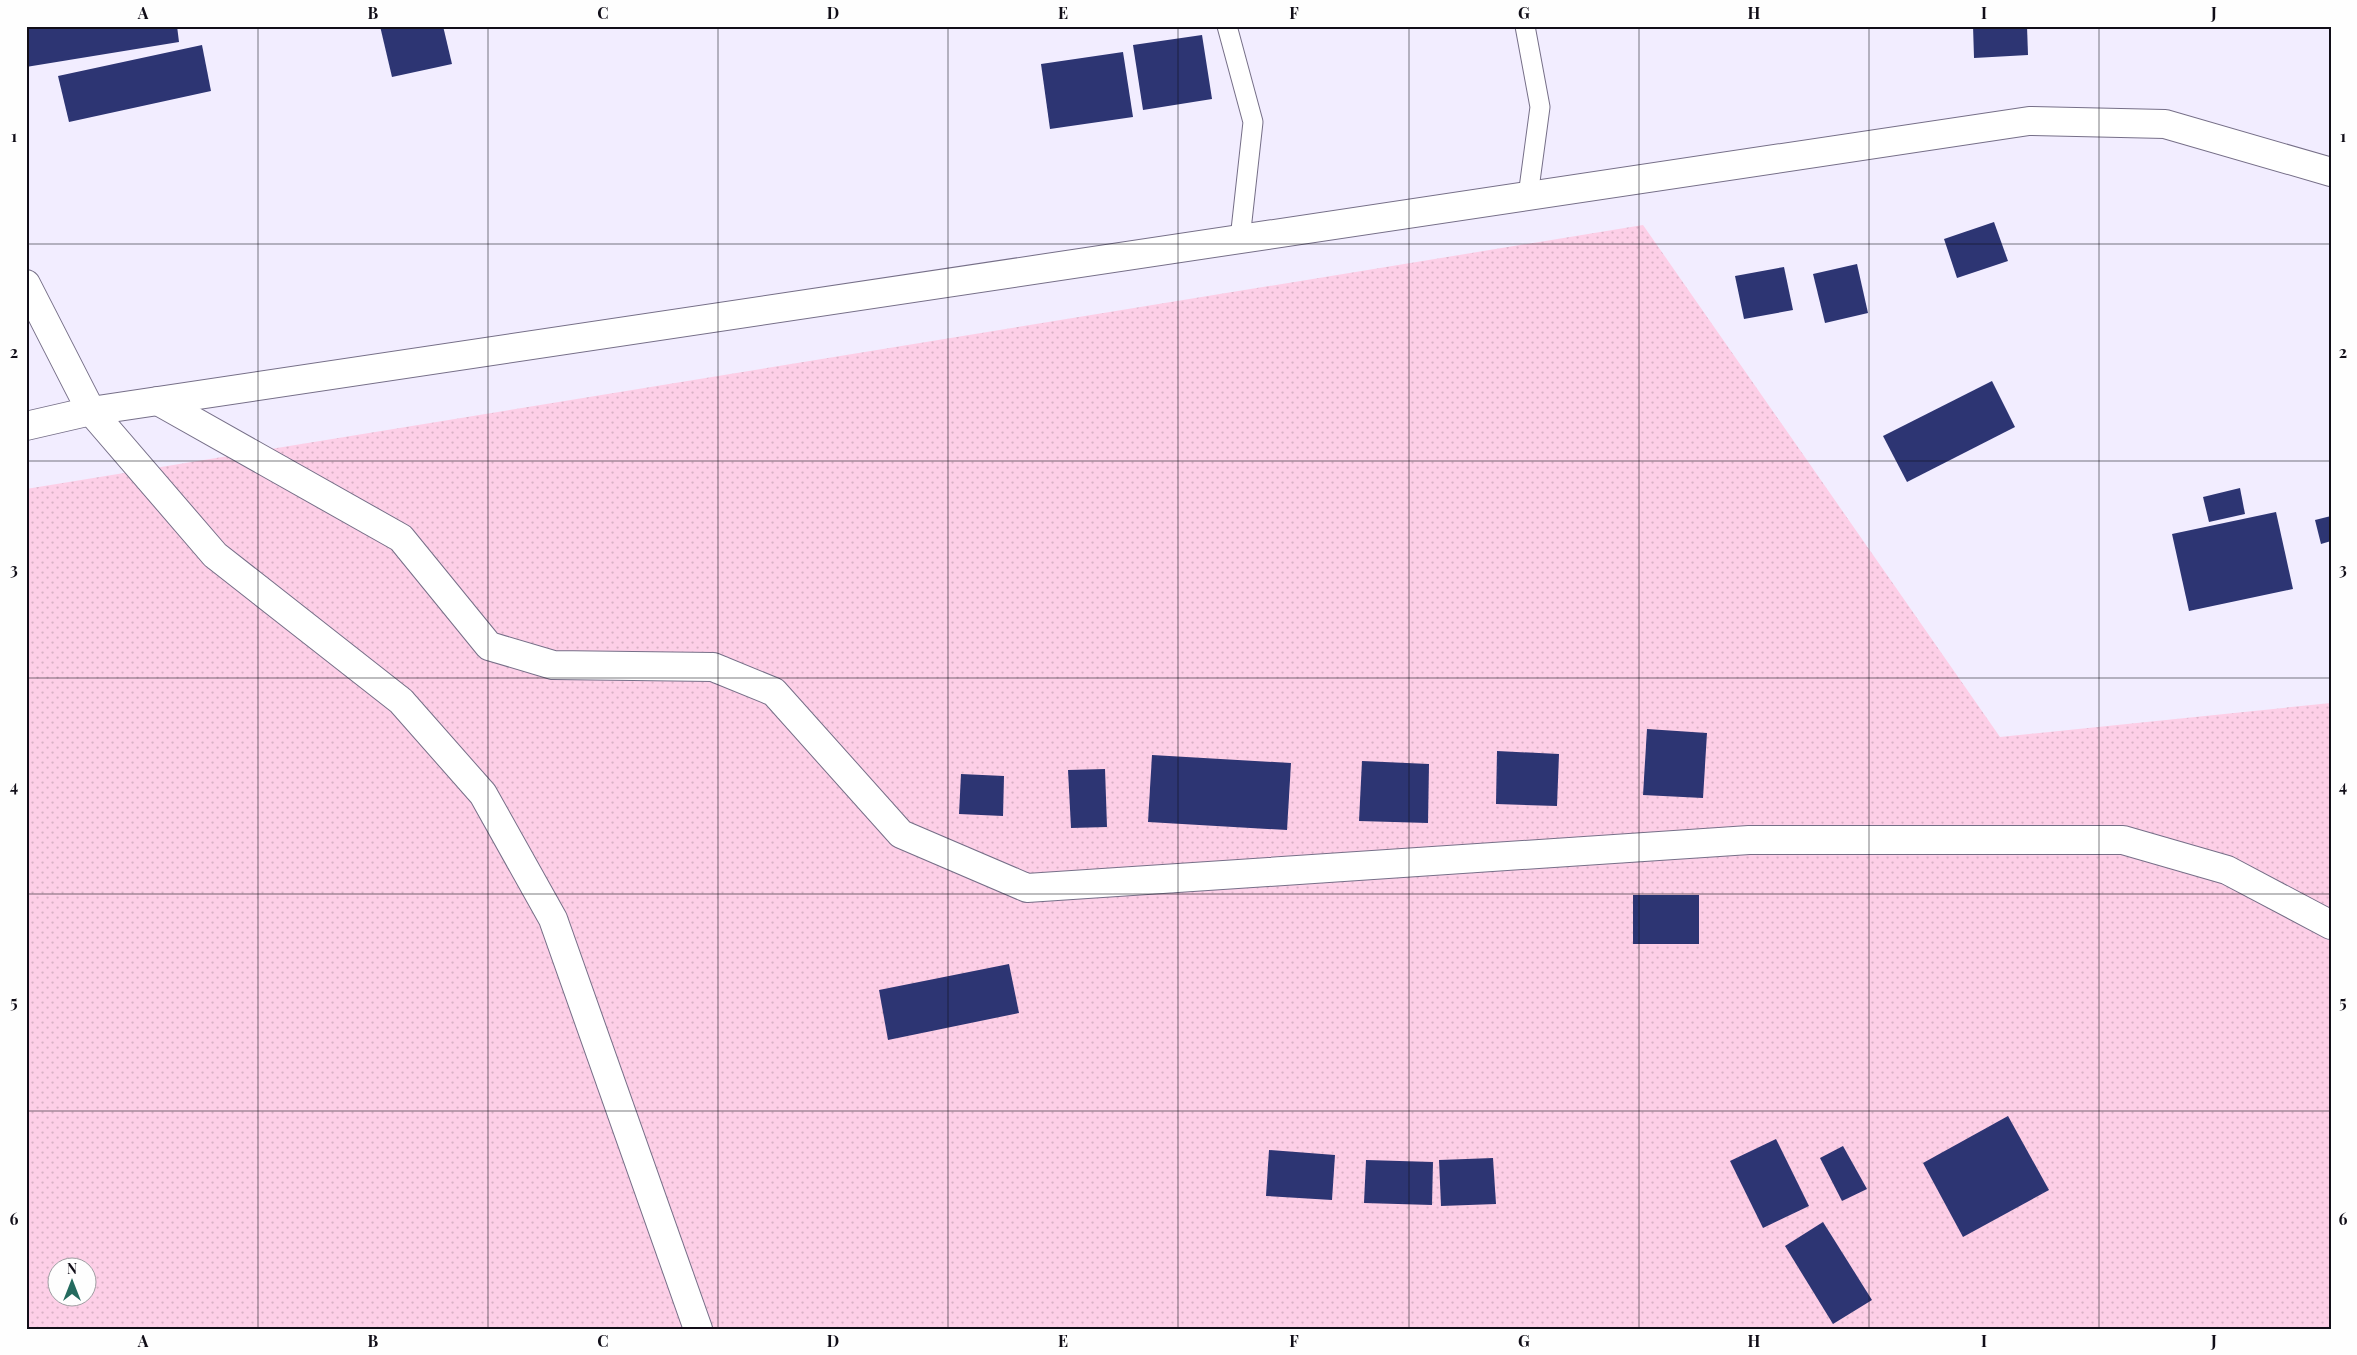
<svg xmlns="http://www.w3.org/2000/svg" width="2357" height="1355" viewBox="0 0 2357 1355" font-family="'Playfair Display',serif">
<defs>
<pattern id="grass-dots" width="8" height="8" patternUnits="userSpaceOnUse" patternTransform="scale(1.25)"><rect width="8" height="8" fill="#fdcfe7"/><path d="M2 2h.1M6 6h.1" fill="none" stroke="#d8b1c5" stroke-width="1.8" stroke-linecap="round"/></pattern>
</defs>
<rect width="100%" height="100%" fill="#f2edff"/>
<!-- grass -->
<path fill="url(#grass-dots)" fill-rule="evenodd" d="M1643 225 2000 737 2331 703V1329H26V489ZM58 1268H88V1298H58Z"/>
<!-- building -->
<g fill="#2d3573">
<path d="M26 26H177L179 42 26 67Z"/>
<path d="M380 26H443L452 64 392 77Z"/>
<path d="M1973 26H2027L2028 55 1974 58Z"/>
<path d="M1202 35 1212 99 1143 110 1133 45Z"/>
<path d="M202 45 211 91 69 122 58 76Z"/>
<path d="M1123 52 1133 117 1050 129 1041 64Z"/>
<path d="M1994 222 2008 261 1957 278 1944 239Z"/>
<path d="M1857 264 1868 313 1825 323 1813 274Z"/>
<path d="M1784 267 1793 310 1744 319 1735 276Z"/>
<path d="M1992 381 2015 427 1907 482 1883 436Z"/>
<path d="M2240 488 2245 514 2209 522 2203 497Z"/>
<path d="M2276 512 2293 589 2189 611 2172 534Z"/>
<path d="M2331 516V541L2321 544 2315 520Z"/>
<path d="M1647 729 1707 733 1703 798 1643 795Z"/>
<path d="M1497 751 1559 754 1557 806 1496 804Z"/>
<path d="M1152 755 1291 763 1287 830 1148 822Z"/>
<path d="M1362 761 1429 764 1428 823 1359 821Z"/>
<path d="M1105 769 1107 827 1071 828 1068 770Z"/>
<path d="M961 774 1004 776 1003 816 959 814Z"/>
<rect x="1633" y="895" width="66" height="49"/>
<path d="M1009 964 1019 1013 888 1040 879 990Z"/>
<path d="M2008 1116 2049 1190 1963 1237 1923 1163Z"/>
<path d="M1776 1139 1809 1206 1763 1228 1730 1161Z"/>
<path d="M1843 1146 1867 1189 1842 1201 1820 1158Z"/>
<path d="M1269 1150 1335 1155 1332 1200 1266 1196Z"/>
<path d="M1493 1158 1496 1204 1441 1206 1439 1160Z"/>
<path d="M1366 1160 1433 1162 1432 1205 1364 1203Z"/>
<path d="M1823 1222 1872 1300 1833 1324 1785 1246Z"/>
</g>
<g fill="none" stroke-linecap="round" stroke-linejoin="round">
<!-- lane casing -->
<g stroke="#766f88" stroke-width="21">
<g id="lane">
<path d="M1227 26 1253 122 1240 239"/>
<path d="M1525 26 1540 107 1528 196"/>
</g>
</g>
<!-- street casing -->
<g stroke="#766f88" stroke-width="30">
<g id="street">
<path d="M158 401 401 538 489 646 553 665 713 667 774 692 901 834 1027 888 1749 840H2123L2227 870 2331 925"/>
<path d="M91 411 2029 121 2165 124 2331 172"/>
</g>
</g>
<!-- secondary casing -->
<g stroke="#766f88" stroke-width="30">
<g id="secondary">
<path d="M26 284 91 411 215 555 401 701 483 794 553 919 698 1329"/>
<path d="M26 426 91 411"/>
</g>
</g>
<!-- lane -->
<use href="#lane" stroke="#fff" stroke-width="19"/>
<!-- street -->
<use href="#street" stroke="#fff" stroke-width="28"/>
<!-- secondary -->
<use href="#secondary" stroke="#fff" stroke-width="28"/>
</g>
<!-- grid -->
<path fill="none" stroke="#110e18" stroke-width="1" stroke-opacity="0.55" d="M258 26V1329M488 26V1329M718 26V1329M948 26V1329M1178 26V1329M1409 26V1329M1639 26V1329M1869 26V1329M2099 26V1329M26 244H2331M26 461H2331M26 678H2331M26 894H2331M26 1111H2331"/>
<!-- border -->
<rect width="2357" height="1355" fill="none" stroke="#fefefe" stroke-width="55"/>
<!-- north arrow -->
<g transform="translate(72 1282)"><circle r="24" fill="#fefefe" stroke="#9f9ea2"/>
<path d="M0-4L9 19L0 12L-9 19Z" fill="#246a5e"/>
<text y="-8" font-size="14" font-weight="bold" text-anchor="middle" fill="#110e18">N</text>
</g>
<rect x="28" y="28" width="2302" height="1300" fill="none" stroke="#110e18" stroke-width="2"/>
<g font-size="16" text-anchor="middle" font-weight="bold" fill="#110e18">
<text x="143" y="19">A</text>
<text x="373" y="19">B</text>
<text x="603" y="19">C</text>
<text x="833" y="19">D</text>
<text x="1063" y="19">E</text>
<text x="1294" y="19">F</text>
<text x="1524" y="19">G</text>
<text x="1754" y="19">H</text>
<text x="1984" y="19">I</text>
<text x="2214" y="19">J</text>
<text x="14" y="142">1</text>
<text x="2343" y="142">1</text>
<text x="14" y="358">2</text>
<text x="2343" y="358">2</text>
<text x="14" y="575">3</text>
<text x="2343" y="575">3</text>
<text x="14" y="792">4</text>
<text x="2343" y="792">4</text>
<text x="14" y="1008">5</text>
<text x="2343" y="1008">5</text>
<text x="14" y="1225">6</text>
<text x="2343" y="1225">6</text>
<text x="143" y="1347">A</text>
<text x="373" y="1347">B</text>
<text x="603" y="1347">C</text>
<text x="833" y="1347">D</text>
<text x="1063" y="1347">E</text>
<text x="1294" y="1347">F</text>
<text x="1524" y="1347">G</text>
<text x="1754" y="1347">H</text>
<text x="1984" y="1347">I</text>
<text x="2214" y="1347">J</text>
</g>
</svg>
